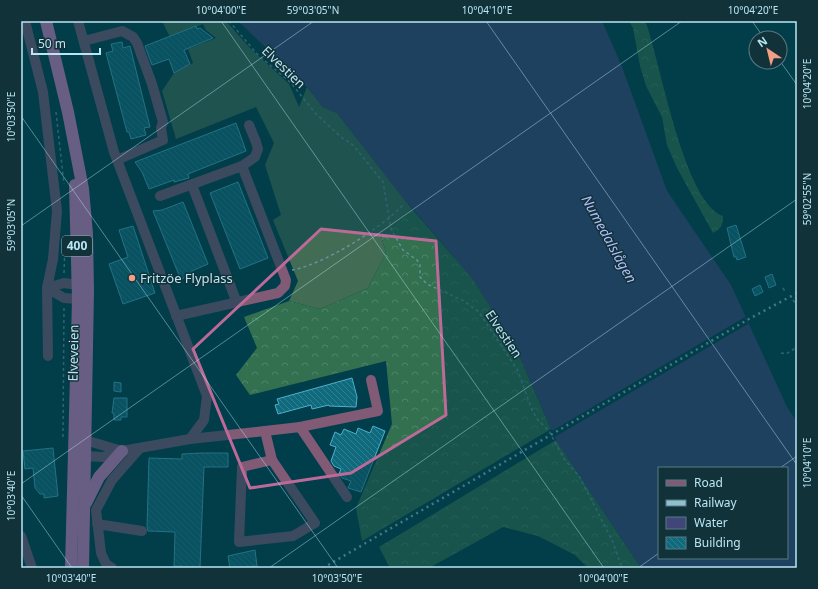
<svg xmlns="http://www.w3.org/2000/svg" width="818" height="589" viewBox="0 0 818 589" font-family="'Noto Sans',sans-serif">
<defs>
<pattern id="forest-crowns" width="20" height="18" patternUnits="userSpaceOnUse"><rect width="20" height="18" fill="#33704f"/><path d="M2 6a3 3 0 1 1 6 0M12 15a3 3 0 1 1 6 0" fill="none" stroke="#4e8469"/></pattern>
<pattern id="building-back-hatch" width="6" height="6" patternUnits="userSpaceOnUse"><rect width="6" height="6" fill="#106a7e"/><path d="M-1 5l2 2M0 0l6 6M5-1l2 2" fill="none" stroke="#317f91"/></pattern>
</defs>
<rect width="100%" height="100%" fill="#013e4b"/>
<!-- grass -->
<path fill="#426d54" d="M162 21H226L250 48 289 84 299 107 307 87 323 107 337 113 412 209 381 236 386 253 368 288 320 309 289 301 298 281 273 220 281 215 265 165 274 143 256 107 176 139 162 91 174 73 193 63 188 49 216 38 206 30 203 24 170 37Z"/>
<!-- forest -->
<g fill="url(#forest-crowns)">
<path d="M629 21H645L646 23C660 61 684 203 723 216 723 225 721 229 713 233L677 168 667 145 662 117 646 86 640 66 633 28Z"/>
<path d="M412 209 473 279 516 348 551 429 362 541 356 508 392 424 386 361 250 395 236 375 257 348 244 317 289 301 320 309 368 288 386 253 381 236Z"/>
<path d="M556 440 641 568H588L575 555 538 536 503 527 429 568H390L379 547Z"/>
</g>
<!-- water -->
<path fill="#414678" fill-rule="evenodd" d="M238 21H602L622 67 667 191 731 285 787 407 797 422V568H641L556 440 516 348 473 279 399 193 337 113 323 107 307 87ZM659 468H787V558H659Z"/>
<!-- pier -->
<path fill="#013e4b" d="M745 317 748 324 553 438 550 432Z"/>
<!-- building -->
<g fill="url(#building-back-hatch)" stroke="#4cb0ca">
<path d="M196 26 197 29 200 28 213 38 184 50 190 64 174 73 169 59 152 65 145 46Z"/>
<path d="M122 42 123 48 130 46 150 127 144 128 146 135 131 139 129 132H127L106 53 113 51 111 44Z"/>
<path d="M236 123 246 151 188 174 189 178 174 182V180L149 189 142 172 135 162Z"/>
<path d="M238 182 268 258 240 269 210 193Z"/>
<path d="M183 202 208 264 194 270 181 280 153 211 162 210Z"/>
<path d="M736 225 746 257 737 260 736 257H734L727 228Z"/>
<path d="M133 226 155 293 123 304 109 264 128 257 119 230Z"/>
<path d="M772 274 776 285 769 288 765 277Z"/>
<path d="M760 285 763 292 755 296 752 289Z"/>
<path d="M352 378 357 397 356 407 329 406V405L312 409 311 405 278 414 275 405 279 404 277 399Z"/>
<path d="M114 382 121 383V392L114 391Z"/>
<path d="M114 398H127V417H121V420H114V413H112Z"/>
<path d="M373 426 385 431 361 492 348 488 351 481 342 478 339 474 341 469 334 466 331 461 336 447 330 445 335 432 341 435 344 429 356 434 358 428 370 433Z"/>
<path d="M53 448 58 496 44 498V494H40L35 488 33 468 25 469 23 451Z"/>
<path d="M201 453H228V467H204L200 567 174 566 175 532 148 531 147 527 149 458 182 459V454Z"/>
<path d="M255 550 257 566 230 568 228 556Z"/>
</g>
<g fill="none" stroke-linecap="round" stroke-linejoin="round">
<!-- path -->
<g stroke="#5f94a1" stroke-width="1.5" stroke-dasharray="3 3" stroke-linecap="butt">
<path d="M229 21 258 55 291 83 316 114 341 137 353 145 383 182 391 229 403 250 417 260 420 265V277L427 284 464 301 479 312 518 371 532 410 538 420 549 431 564 459 579 476 612 540 622 568"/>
<path d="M56 112 64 184"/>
<path d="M292 270C325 264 380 229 403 205"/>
<path d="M64 273 65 241"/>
<path d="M783 288 786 293"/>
<path d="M793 300 797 306"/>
<path d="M781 353 786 354 797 347"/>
<path d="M63 437 64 307"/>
</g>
<!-- minor -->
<g stroke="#815a75" stroke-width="10">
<path d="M25 21 43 92 57 211 53 259 47 288 48 356"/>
<path d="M78 21 114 152 207 396 204 420 190 439"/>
<path d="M84 41 122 31 133 37 137 43 152 84 163 122 161 128 163 140 117 160"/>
<path d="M242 166 255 157 258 149 256 142 249 125"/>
<path d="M192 185 237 303"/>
<path d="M160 196 242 166 286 280 285 286 278 293 176 316"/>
<path d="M64 283 78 285 88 291 78 299 64 298 47 288Z"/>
<path d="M300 427 378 411 371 380"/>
<path d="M265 431 300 427 347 497"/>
<path d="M80 444 85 440 122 451"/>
<path d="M80 453 85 456 103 457 122 451 190 439 265 431 272 460"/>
<path d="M272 460 315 523 293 536 239 542 242 467Z"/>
<path d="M97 524 142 531"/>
<path d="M21 536 32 568"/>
<path d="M112 568 106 564 101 553 96 510 112 480 140 448"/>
</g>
<!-- highway -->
<g stroke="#e485ca" stroke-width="12">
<path d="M46 21 68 112 83 189 87 234 88 291 83 568"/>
<path d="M86 503 99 477 122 451"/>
<path d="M71 568 78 299 75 185"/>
</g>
<!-- rail -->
<path stroke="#90c0cd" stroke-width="2.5" stroke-dasharray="2 4" stroke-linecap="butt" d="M323 568 749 319 797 293"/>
</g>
<!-- marked area -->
<path d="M0 0H818V589H0ZM321 229 436 241 446 415 351 473 250 488 193 349Z" fill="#013e4b" fill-opacity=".55" fill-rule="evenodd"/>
<path fill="none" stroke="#be6a98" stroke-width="3" stroke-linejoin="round" d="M321 229 436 241 446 415 351 473 250 488 193 349Z"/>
<!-- ticks -->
<path fill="none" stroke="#b9e6f3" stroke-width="1" stroke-opacity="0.45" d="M221 21 604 568M486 21 797 465M752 21 764 38M780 61 797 85M21 116 338 568M21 226 314 21M780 468 797 456M21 484 682 21M21 495 72 568M269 568 797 199M638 568 659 553"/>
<!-- markers -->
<circle fill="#f39f85" stroke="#12323a" stroke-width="1.5" cx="132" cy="278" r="4"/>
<g text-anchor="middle" stroke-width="3" stroke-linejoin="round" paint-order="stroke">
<!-- shield labels -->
<rect fill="#12323a" stroke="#87b0bc" stroke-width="1" x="62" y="236" width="30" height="20" rx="3"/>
<g font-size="12" font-weight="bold" fill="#b9e6f3">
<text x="77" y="250">400</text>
</g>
<!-- street labels -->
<g font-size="13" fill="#b9e6f3" stroke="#12323a">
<text transform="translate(284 67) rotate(44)" y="5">Elvestien</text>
<text transform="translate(504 334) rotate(56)" y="5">Elvestien</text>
<text transform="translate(73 353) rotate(-89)" y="5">Elveveien</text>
</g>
<!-- poi labels -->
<g font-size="13" fill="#b9e6f3" stroke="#12323a" text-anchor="start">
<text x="140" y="283">Fritzöe Flyplass</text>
</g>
<!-- water labels -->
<g font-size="14" font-style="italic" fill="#b1bbfa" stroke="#12323a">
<text transform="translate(609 239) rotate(61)" y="5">Numedalslågen</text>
</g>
</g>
<!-- border -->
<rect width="818" height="589" fill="none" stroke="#12323a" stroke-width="44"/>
<!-- legend -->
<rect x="658" y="467" width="130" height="92" fill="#12323a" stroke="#557a84"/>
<rect x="666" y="480" width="20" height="6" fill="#815a75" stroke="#557a84"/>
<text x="694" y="487" font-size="12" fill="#b9e6f3">Road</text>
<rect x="666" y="500" width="20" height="6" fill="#90c0cd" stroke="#557a84"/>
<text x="694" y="507" font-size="12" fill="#b9e6f3">Railway</text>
<rect x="666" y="517" width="20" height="12" fill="#414678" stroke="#557a84"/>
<text x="694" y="527" font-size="12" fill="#b9e6f3">Water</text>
<rect x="666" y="537" width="20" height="12" fill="url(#building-back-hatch)" stroke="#557a84"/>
<text x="694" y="547" font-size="12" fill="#b9e6f3">Building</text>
<!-- north arrow -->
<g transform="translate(768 50) rotate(325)"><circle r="19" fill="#12323a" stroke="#557a84"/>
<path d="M0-3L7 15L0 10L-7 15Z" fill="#f39f85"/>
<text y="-6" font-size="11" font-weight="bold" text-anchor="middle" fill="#b9e6f3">N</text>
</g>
<!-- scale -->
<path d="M32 48v6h68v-6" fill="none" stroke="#b9e6f3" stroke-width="2"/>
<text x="38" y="48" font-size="12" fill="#b9e6f3" stroke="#12323a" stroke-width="3" paint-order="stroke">50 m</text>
<rect x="22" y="22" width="774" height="545" fill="none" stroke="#b9e6f3" stroke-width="1.5"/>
<g font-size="10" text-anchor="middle" fill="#b9e6f3">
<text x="221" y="14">10°04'00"E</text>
<text x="313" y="14">59°03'05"N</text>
<text x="487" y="14">10°04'10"E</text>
<text x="753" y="14">10°04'20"E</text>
<text transform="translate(807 84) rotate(-90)" y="4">10°04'20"E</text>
<text transform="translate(11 117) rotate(-90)" y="4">10°03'50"E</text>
<text transform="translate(807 199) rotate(-90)" y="4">59°02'55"N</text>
<text transform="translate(11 225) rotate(-90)" y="4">59°03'05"N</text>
<text transform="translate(807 463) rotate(-90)" y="4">10°04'10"E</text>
<text transform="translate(11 496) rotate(-90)" y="4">10°03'40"E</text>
<text x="71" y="582">10°03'40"E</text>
<text x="337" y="582">10°03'50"E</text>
<text x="603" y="582">10°04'00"E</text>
</g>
</svg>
